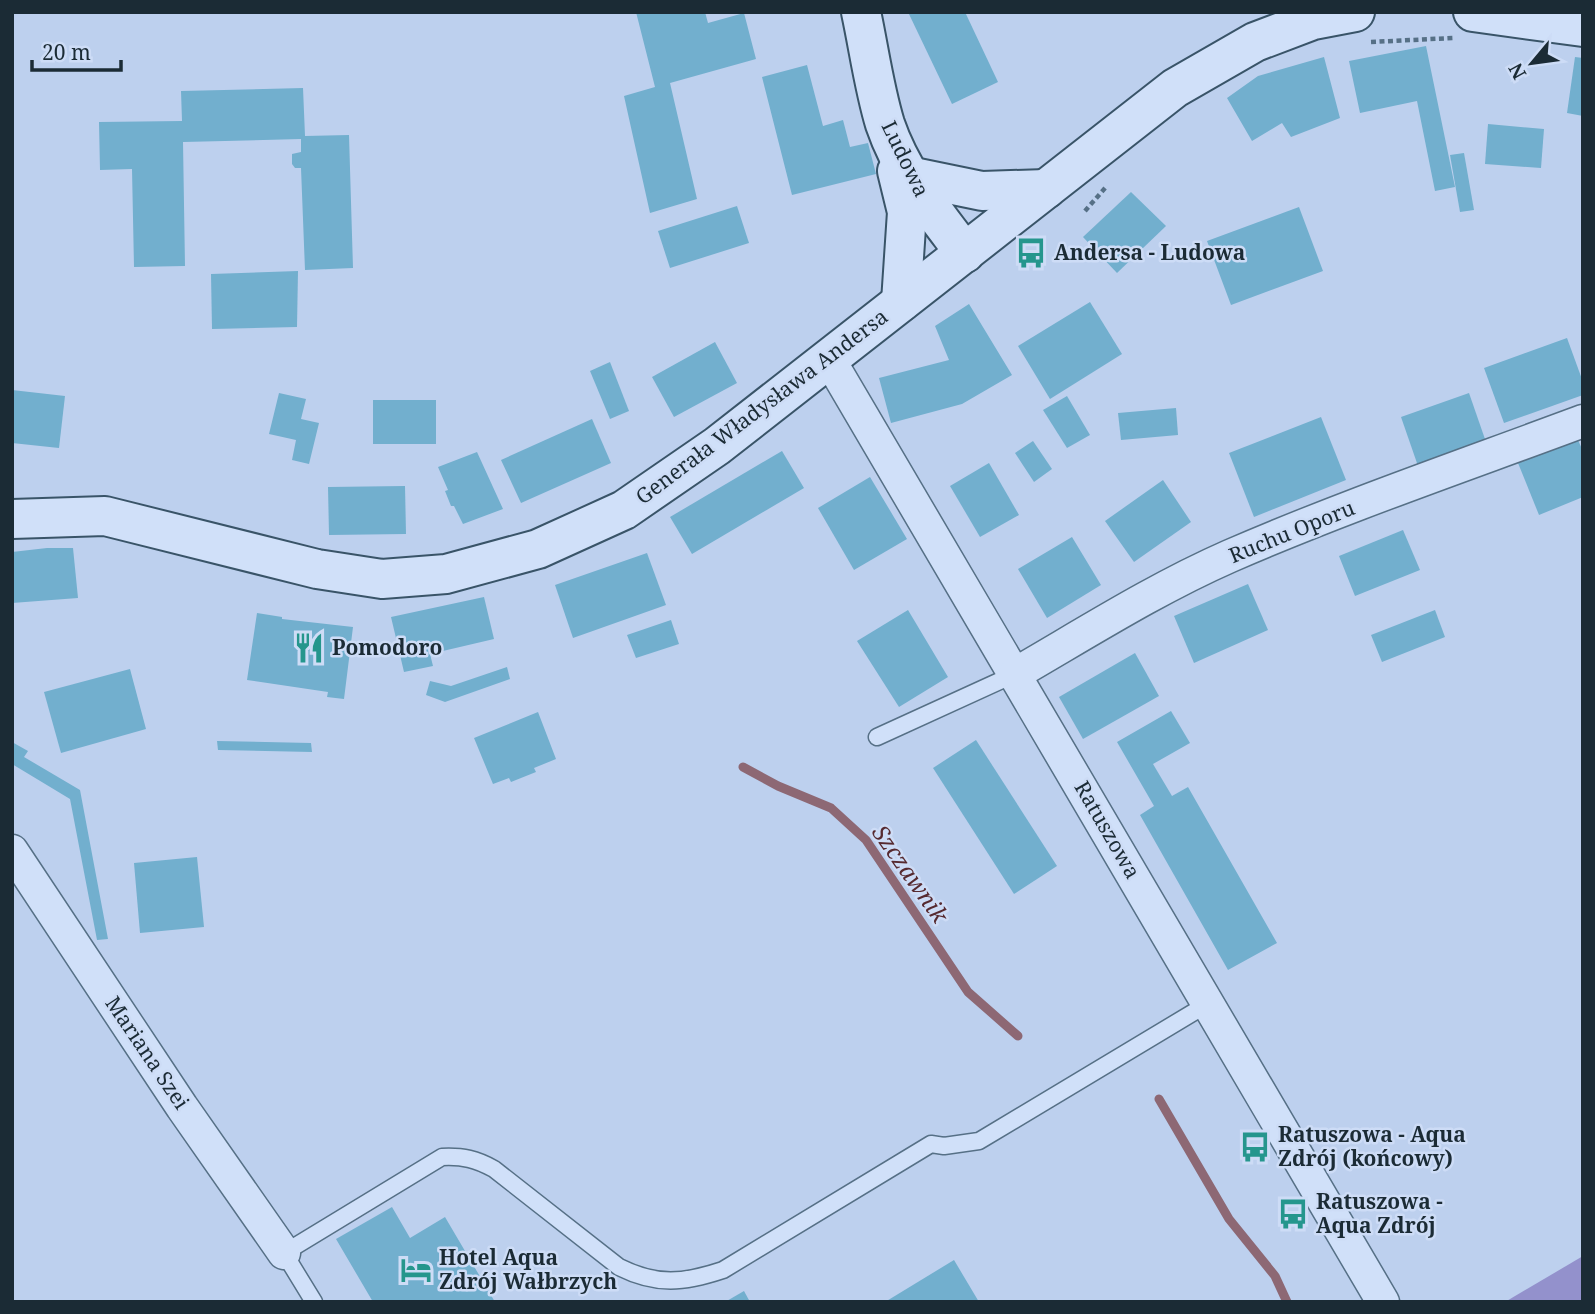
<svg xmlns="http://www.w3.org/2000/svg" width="1595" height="1314" viewBox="0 0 1595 1314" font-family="'Noto Serif',serif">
<rect width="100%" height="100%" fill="#bdd0ee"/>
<!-- green -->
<path fill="#9391cc" d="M1583 1256V1302H1505Z"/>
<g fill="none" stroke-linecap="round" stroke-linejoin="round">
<!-- stream -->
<g stroke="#8d6874" stroke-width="9">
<path d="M743 767 778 786 831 808 866 840 968 992 1018 1036"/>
<path d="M1159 1099 1229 1219 1275 1276 1287 1302"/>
</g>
</g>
<!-- building -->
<g fill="#72afce">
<path d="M636 12H705L708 23 744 13 756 59 670 83 697 199 650 213 624 96 655 87Z"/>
<path d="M908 12H965L998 82 952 104Z"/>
<path d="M1426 46 1455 187 1435 191 1417 101 1360 113 1349 61Z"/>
<path d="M1324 57 1340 118 1291 137 1282 123 1252 141 1227 98 1258 76Z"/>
<path d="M1575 57 1583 58V116L1567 113Z"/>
<path d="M807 65 823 126 843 120 850 147 868 143 876 174 792 195 762 77Z"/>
<path d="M303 88 305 136 349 135 353 268 305 270 301 168H295L292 164V154L301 152V139L183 142 185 266 134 267 132 169 100 170 99 122 182 121 181 91Z"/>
<path d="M1488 124 1544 129 1541 168 1485 164Z"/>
<path d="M1464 153 1474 210 1460 212 1450 155Z"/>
<path d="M1131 192 1166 226 1117 273 1083 237Z"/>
<path d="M737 206 749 243 670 268 658 231Z"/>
<path d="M1299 207 1323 271 1231 305 1207 241Z"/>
<path d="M298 271 297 327 212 329 211 274Z"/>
<path d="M1090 302 1122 354 1050 399 1018 346Z"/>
<path d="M969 304 1012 375 962 404 891 423 879 378 949 360 935 326Z"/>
<path d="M1567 338 1583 382V395L1504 423 1484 368Z"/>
<path d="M715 342 737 383 674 417 652 377Z"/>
<path d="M610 362 629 411 610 419 590 371Z"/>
<path d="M12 390 65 396 59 448 12 443Z"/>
<path d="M279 393 306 399 301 419 319 423 309 464 292 460 296 440 269 434Z"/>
<path d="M1469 393 1486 442 1418 466 1401 417Z"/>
<path d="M1067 396 1090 435 1067 448 1043 410Z"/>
<rect x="373" y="400" width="63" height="44"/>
<path d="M1176 408 1178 435 1121 440 1118 413Z"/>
<path d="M1321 417 1346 480 1254 517 1229 453Z"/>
<path d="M592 419 611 463 521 503 501 460Z"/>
<path d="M1577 438 1583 451V497L1539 515 1518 463Z"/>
<path d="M1033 441 1052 469 1034 482 1015 453Z"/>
<path d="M782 451 804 488 692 554 670 517Z"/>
<path d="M477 452 503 509 463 524 454 506H451L445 491 448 490 438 467Z"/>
<path d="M989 463 1019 515 980 537 950 486Z"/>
<path d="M870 477 907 539 854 570 818 508Z"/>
<path d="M1163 480 1191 522 1134 562 1105 521Z"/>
<path d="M405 486 406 534 329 535 328 487Z"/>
<path d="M1403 530 1420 570 1355 596 1339 556Z"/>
<path d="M1072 537 1101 585 1047 618 1018 569Z"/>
<path d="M47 548H73L78 598 12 603V552Z"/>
<path d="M647 553 666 605 573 638 555 585Z"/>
<path d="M1248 584 1268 630 1194 663 1174 616Z"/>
<path d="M484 597 494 639 430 654 433 666 404 672 391 617Z"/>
<path d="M908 610 948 677 899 707 857 641Z"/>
<path d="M1435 610 1445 637 1382 662 1371 635Z"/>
<path d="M257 613 282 617V619L353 627 344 699 327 697 328 692 247 680Z"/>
<path d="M671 620 679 644 636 658 627 635Z"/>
<path d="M1135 653 1159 696 1083 739 1059 697Z"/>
<path d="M507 667 510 679 445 702 426 695 430 681 451 686Z"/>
<path d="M130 669 146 729 61 753 44 692Z"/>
<path d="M1171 711 1190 743 1153 764 1172 796 1188 787 1277 943 1228 970 1140 815 1154 806 1117 742Z"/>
<path d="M538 712 556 759 534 768 536 772 511 782 509 778 493 784 474 738Z"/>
<path d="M976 740 1057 866 1014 894 933 768Z"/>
<path d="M217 741 311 743 312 752 218 750Z"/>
<path d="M12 742 28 751 24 757 80 790 108 939 97 940 70 799 12 764Z"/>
<path d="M197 857 204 927 140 933 134 863Z"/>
<path d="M392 1207 410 1238 445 1217 495 1302H373L336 1239Z"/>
<path d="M954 1260 979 1302H885Z"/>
<path d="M744 1291 750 1302H725Z"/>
</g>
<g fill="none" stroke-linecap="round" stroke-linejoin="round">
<!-- lane casing -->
<g stroke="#567086" stroke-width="19">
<g id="lane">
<path d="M877 737 1015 674"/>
<path d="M314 1302 284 1253 442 1157C463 1156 476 1159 494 1169L619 1267C657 1286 684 1283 723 1270L931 1144 944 1146 979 1141 1209 1003"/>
</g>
</g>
<!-- street casing -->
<g stroke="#567086" stroke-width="35">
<g id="street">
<path d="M829 359 1383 1302"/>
<path d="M1015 674C1086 633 1155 589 1230 556 1345 506 1465 465 1583 421"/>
<path d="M12 851 182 1107 284 1253"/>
</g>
</g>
<!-- secondary casing -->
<g stroke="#395468" stroke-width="42">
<g id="secondary">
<path d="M861 12C869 49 874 88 885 124 902 174 934 212 965 253"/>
<path d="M1473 12 1583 27"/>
<path d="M897 171 907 212 901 302"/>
<path d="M909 176 982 191 1046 189"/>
<path d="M12 519 105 516 317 569 382 579 446 574 538 549 624 510 717 446 1175 88 1255 42 1313 20 1355 12"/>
</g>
</g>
<!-- path -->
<g stroke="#567086" stroke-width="4.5" stroke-dasharray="5 3.5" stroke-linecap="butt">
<path d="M1371 42 1453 38"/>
<path d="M1085 211 1106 187"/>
</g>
<!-- lane -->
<use href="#lane" stroke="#d0e0f9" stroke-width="16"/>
<!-- street -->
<use href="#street" stroke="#d0e0f9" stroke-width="32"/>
<!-- secondary -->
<use href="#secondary" stroke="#d0e0f9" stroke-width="38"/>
</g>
<!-- icons -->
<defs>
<g id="bus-bare" transform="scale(2.415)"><path d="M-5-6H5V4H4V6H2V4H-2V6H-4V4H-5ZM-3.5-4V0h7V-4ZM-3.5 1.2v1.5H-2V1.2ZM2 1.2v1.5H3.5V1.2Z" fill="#25968d" stroke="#cddcf6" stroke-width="2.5" paint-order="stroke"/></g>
<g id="restaurant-bare" transform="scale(2.415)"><path d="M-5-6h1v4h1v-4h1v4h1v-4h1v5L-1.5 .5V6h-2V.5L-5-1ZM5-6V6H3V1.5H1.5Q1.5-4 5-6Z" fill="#25968d" stroke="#cddcf6" stroke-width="2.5" paint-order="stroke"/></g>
<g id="hotel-bare" transform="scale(2.415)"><path d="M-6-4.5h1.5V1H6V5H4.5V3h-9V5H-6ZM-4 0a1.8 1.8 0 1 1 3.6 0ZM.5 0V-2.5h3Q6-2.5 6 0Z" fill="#25968d" stroke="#cddcf6" stroke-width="2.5" paint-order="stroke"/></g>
</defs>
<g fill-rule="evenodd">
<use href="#bus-bare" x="1031" y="253"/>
<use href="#restaurant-bare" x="309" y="648"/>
<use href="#bus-bare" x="1255" y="1147"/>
<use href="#bus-bare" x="1293" y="1214"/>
<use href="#hotel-bare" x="416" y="1270"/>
</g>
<g text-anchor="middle" stroke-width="5" stroke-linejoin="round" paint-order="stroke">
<!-- street labels -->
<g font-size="21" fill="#1b2b35" stroke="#cddcf6">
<text transform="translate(905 159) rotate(64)" y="7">Ludowa</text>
<text transform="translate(762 407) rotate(-37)" y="7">Generała Władysława Andersa</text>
<text transform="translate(1292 532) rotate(-22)" y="7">Ruchu Oporu</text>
<text transform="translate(1107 830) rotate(60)" y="7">Ratuszowa</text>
<text transform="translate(147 1053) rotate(56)" y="7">Mariana Szei</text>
</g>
<!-- poi labels -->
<g font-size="21" font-weight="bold" fill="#1b2b35" stroke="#cddcf6" text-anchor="start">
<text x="1054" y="260">Andersa - Ludowa</text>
<text x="332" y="655">Pomodoro</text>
<text x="1278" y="1142">Ratuszowa - Aqua<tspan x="1278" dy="24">Zdrój (końcowy)</tspan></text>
<text x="1316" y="1209">Ratuszowa -<tspan x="1316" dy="24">Aqua Zdrój</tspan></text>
<text x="439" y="1265">Hotel Aqua<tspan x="439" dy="24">Zdrój Wałbrzych</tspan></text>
</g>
<!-- water labels -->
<g font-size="23" font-style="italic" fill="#562a30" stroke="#cddcf6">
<text transform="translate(910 874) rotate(55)" y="8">Szczawnik</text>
</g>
</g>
<!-- border -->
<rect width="1595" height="1314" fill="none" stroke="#1b2b35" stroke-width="28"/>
<!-- north arrow -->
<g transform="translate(1532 63) rotate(241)" stroke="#cddcf6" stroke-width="5" paint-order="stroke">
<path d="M0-5L12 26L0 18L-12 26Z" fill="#1b2b35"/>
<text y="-10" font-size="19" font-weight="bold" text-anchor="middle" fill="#1b2b35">N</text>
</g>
<!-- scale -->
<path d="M32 60v10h89v-10" fill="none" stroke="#1b2b35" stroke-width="3.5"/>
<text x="42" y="60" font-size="21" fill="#1b2b35" stroke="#cddcf6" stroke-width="5" paint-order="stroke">20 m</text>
</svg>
